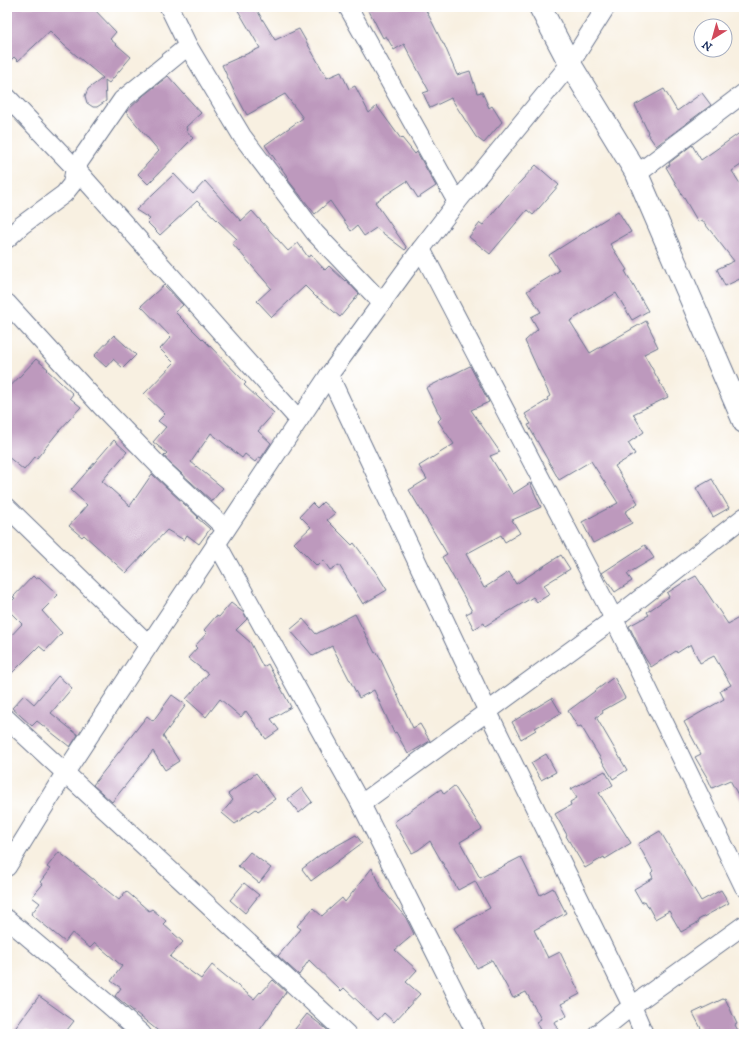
<svg xmlns="http://www.w3.org/2000/svg" width="751" height="1041" viewBox="0 0 751 1041" font-family="'IM FELL DW Pica',serif">
<rect width="100%" height="100%" fill="#fff"/>
<filter id="ink" filterUnits="userSpaceOnUse"><feTurbulence type="fractalNoise" baseFrequency=".025" numOctaves="2"/><feDisplacementMap in="SourceGraphic" scale="8" xChannelSelector="R" yChannelSelector="G"/><feConvolveMatrix kernelMatrix="1 2 1 2 8 2 1 2 1" color-interpolation-filters="sRGB"/></filter>
<filter id="wash" filterUnits="userSpaceOnUse"><feTurbulence type="fractalNoise" baseFrequency=".012" numOctaves="4" result="noise"/><feDisplacementMap in="SourceGraphic" scale="16" xChannelSelector="R" yChannelSelector="G"/><feGaussianBlur stdDeviation="0.9" result="paint"/><feColorMatrix in="noise" values="0 0 0 0 0 0 0 0 0 0 0 0 0 0 0 0 0 1.4 0 .05"/><feComposite in="paint" operator="in"/></filter>
<g filter="url(#wash)">
<rect width="100%" height="100%" fill="#f8f0e1"/>
<g id="blocks">
<!-- building -->
<g fill="#bd99bd">
<path d="M7 7H92L116 32 110 39 131 57 109 83 105 80 106 101 97 107H93L87 103 85 96 88 89 103 78 64 45 50 31 18 61 14 57 7 64Z"/>
<path d="M236 7H255L275 40 299 29 327 78 341 72 349 89 355 86 369 113 377 106 401 139 402 138 415 154 417 152 436 186 418 198 407 181 375 202 407 248 405 250 376 228 364 236 357 226 351 231 330 201 315 214 288 180 289 179 265 145 303 118 285 94 247 115 233 89 222 65 260 48Z"/>
<path d="M367 7H424L428 14 443 44H444L457 75 470 71 477 93 482 92 489 108 492 106 502 122 484 143 476 137 451 98 430 108 423 93 429 91 404 44 394 50 386 36 383 38Z"/>
<path d="M168 76 201 113 186 127 187 129 186 130 193 138 148 184 138 174 159 151 126 112 144 95Z"/>
<path d="M664 89 677 111 702 93 711 105 656 146 647 133 648 132 635 105Z"/>
<path d="M744 130V163L732 171 744 190V277L725 286 717 269 734 261 702 220 698 222 666 167 670 165 669 163 692 145 701 160Z"/>
<path d="M536 165 559 185 533 215 527 210 490 254 469 237 480 223 483 225 506 197Z"/>
<path d="M174 174 193 194 205 181 241 221 252 211 288 251 298 243 308 257 311 255 325 270 329 266 345 281 346 280 359 294 340 317 317 297H316L305 286 272 317 257 301 271 288 232 243 237 239 197 201 160 235 147 222 150 219 136 210Z"/>
<path d="M618 211 631 232 610 244 627 270 625 271 648 311 632 320 616 293 570 321 590 353 646 321 655 339H654L658 347 644 354 668 397 633 414 644 432 628 443 635 454 615 466 638 503 625 512 632 523 593 543 582 522 618 503 591 461 559 480 528 425 531 424 525 414 548 400 547 398 550 396 525 341 538 329 531 317 541 312 527 291 559 271 549 255Z"/>
<path d="M164 285 183 305 175 312 203 340V339L246 383 244 385 274 413 258 431 271 443 261 458 259 457 255 462 245 454 242 458 211 433 191 462 223 488 212 501 170 463 164 456 167 453 153 442 166 427 158 421 165 414 144 394 174 363 160 349 171 337 141 306Z"/>
<path d="M114 335 136 355 123 368 113 359 106 367 94 356Z"/>
<path d="M36 359 48 369 47 370 73 394 70 398 81 407 58 432 37 458 35 457 24 470 7 456V390Z"/>
<path d="M470 366 489 402 471 410 500 452 490 456 513 494 530 483 541 507 512 520 520 533 505 542 501 535 466 554 484 588 509 572 516 584 561 555 570 569 544 585 550 594 537 602 533 597 485 626 484 623 474 629 466 614 472 611 442 557 447 554 409 490 427 479 419 466 454 444 438 421 441 418 426 388Z"/>
<path d="M114 440 127 452 102 481 130 506 152 474 198 517 197 518 210 529 199 544 187 535 184 540 167 530 126 573 84 535 82 537 69 526 87 505 71 490Z"/>
<path d="M712 479 729 508 713 517 696 488Z"/>
<path d="M323 502 335 513 327 520 352 545 354 543 377 574 387 590 363 604 339 565 330 570 323 560 317 566 294 543 311 527 300 516 312 503 317 508Z"/>
<path d="M645 545 654 558 627 574 632 581 615 592 602 573Z"/>
<path d="M33 576 36 579 39 577 58 595 42 611 62 633 45 651 39 646 7 678V640L22 624 7 609V606L15 598 13 597Z"/>
<path d="M696 576 728 624 744 615V806L730 780 712 788 708 779 695 757 701 754 684 722 724 699 720 691 731 685 714 656 700 663 691 644 677 653 676 651 651 667 645 658 629 626 649 615 647 612 669 597 667 593 681 584Z"/>
<path d="M231 603 244 613 247 619 236 630 250 642 263 667 268 664 291 707 271 719 279 730 266 739 246 711 241 717 220 699 206 717 186 699 208 674 188 658 197 648 195 646 207 633 204 630 216 616 219 617Z"/>
<path d="M355 614 375 653 377 652 413 728 420 724 430 741 408 754 396 732 394 733 374 690 359 698 332 646 313 656 290 630 303 619 316 634Z"/>
<path d="M58 676 72 688 51 713 78 735 70 747 37 721 32 726 12 708 24 695 34 704Z"/>
<path d="M614 677 625 698 602 711 603 713 596 717 627 770 613 779 581 726 578 727 568 711Z"/>
<path d="M172 695 186 705 163 736 179 761 165 770 153 751 112 802 93 785 147 716 153 721Z"/>
<path d="M552 698 561 713 535 728 536 730 521 739 512 722Z"/>
<path d="M546 754 556 772 541 780 531 763Z"/>
<path d="M605 771 613 785 599 793 631 843 605 859 604 857 585 868 566 836 567 835 555 814 571 805 570 802 577 798 571 789Z"/>
<path d="M256 773 275 799 258 811 256 809 235 824 222 813 233 800 228 794Z"/>
<path d="M454 786 482 829 460 842 480 878 521 857 540 895 553 888 566 913 534 930 548 958 560 952 580 994 561 1004 567 1016 554 1022 560 1034H542L536 1022 541 1019 526 992 513 998 492 960 477 968 454 928 490 908 475 881 458 890 430 841 418 850 412 853 394 822 441 789 444 794Z"/>
<path d="M302 788 312 802 299 813 288 799Z"/>
<path d="M660 831 701 901 721 890 729 903 698 920 699 922 681 932 669 911 655 919 645 901 642 903 634 889 653 878 651 873 653 871 638 844Z"/>
<path d="M356 835 362 843 311 881 302 869 320 855Z"/>
<path d="M59 852 119 900 126 891 149 911 152 909 166 921 163 924 183 942 170 957 201 979 212 965 254 999 260 992 261 993 273 980 286 992 257 1034H162L136 1013 115 996 121 988 111 981 122 966 95 943 90 948 72 933 65 942 31 914 40 903 32 897 43 884 40 882 50 869 47 867Z"/>
<path d="M250 852 271 868 259 883 238 866Z"/>
<path d="M372 868 374 874 375 873 382 889 406 918 414 934 395 950 417 970 406 982 420 994 394 1022 384 1013 378 1020 344 988 341 991 309 960 299 975 278 956 301 929 297 926 313 908 322 916 342 898 345 902Z"/>
<path d="M244 883 259 895 245 913 230 900Z"/>
<path d="M39 996 74 1021 64 1034H11Z"/>
<path d="M725 998 737 1024 735 1025 740 1034H704L693 1013Z"/>
<path d="M307 1014 325 1028 332 1034H291Z"/>
</g>
</g>
</g>
<g filter="url(#ink)">
<use href="#blocks" fill-opacity="0" stroke="#68738c" stroke-width="1"/>
<g fill="none" stroke-linecap="round" stroke-linejoin="round">
<!-- street casing -->
<g stroke="#68738c" stroke-width="20">
<g id="street">
<path d="M169 7 188 46 242 136 315 233 382 303"/>
<path d="M348 7 457 202"/>
<path d="M7 97 75 168 299 420"/>
<path d="M637 174 744 93"/>
<path d="M7 239 22 225 64 194 72 184 75 168 122 100 188 46"/>
<path d="M421 249 614 619 744 887"/>
<path d="M7 303 101 406 163 470 226 529"/>
<path d="M329 375 488 712 632 1006 644 1034"/>
<path d="M7 507 149 645"/>
<path d="M216 542 361 804 476 1034"/>
<path d="M7 719 347 1034"/>
<path d="M361 804 614 619 744 517"/>
<path d="M7 867 65 773 149 645 329 375 421 249 457 202 570 64 606 7"/>
<path d="M7 919 109 1005 142 1034"/>
<path d="M597 1034 632 1006 744 925"/>
</g>
</g>
<!-- secondary casing -->
<g stroke="#68738c" stroke-width="24">
<path id="secondary" d="M540 7 570 64 637 174 744 422"/>
</g>
<!-- street -->
<use href="#street" stroke="#fff" stroke-width="18"/>
<!-- secondary -->
<use href="#secondary" stroke="#fff" stroke-width="22"/>
</g>
</g>
<!-- margin -->
<rect width="751" height="1041" fill="none" stroke="#fff" stroke-width="24"/>
<!-- north arrow -->
<g transform="translate(713 38) rotate(217)"><circle r="19" fill="#ffffff" stroke="#a4acbf"/>
<path d="M0-3L7 15L0 10L-7 15Z" fill="#d1495b"/>
<text y="-6" font-size="11" font-weight="bold" text-anchor="middle" fill="#1b2f5e">N</text>
</g>
</svg>
